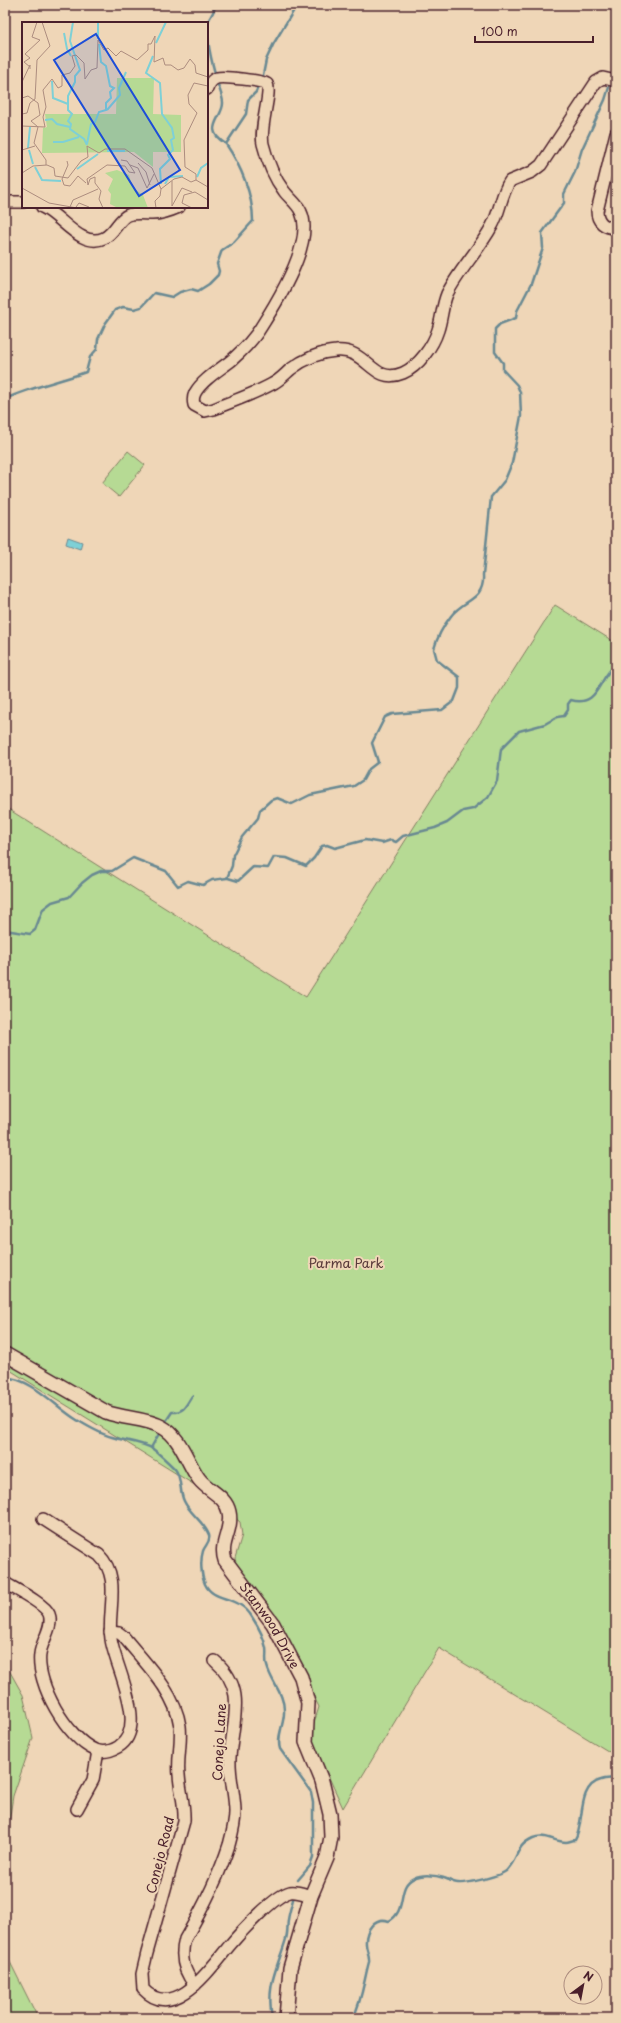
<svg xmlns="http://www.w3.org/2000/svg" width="621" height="2023" viewBox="0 0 621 2023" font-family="'Playpen Sans',sans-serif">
<rect width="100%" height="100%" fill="#efd6b7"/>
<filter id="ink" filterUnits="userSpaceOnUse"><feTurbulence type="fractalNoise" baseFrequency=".025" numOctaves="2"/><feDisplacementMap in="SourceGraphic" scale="8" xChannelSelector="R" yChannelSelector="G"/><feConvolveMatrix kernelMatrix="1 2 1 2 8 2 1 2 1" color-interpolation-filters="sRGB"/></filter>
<g filter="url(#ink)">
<!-- green -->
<g fill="#b6da94" stroke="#807c60">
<path d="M128 451 145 465 119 497 102 483Z"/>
<path d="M555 605 616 643V1756L439 1648 343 1808 310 1736 319 1707 288 1644 237 1573 235 1558 242 1535 240 1522 193 1484 5 1367V807L306 997Z"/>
<path d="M5 1663 23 1695 33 1738 13 1796 5 1849Z"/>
<path d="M5 1945 7 1956 38 2018H5Z"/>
</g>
<!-- water -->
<path fill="#7ed0d6" stroke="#698992" d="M68 537 82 542 80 549 66 544Z"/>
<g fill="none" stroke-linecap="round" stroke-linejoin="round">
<!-- stream -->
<g stroke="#698992" stroke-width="2.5">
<path d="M215 5C215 12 210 16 208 22 205 34 212 64 216 76"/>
<path d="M612 77 616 64"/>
<path d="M262 80 266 60 274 43 297 5"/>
<path d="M217 81C218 87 223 96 223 103 223 118 201 129 226 144"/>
<path d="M5 399C31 387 58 382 86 372L90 357 97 349 98 339 105 324 115 310 123 307 134 309 141 307 154 293 172 297 180 292 191 289 198 291 209 284 218 275 219 271 217 264 222 250 234 242 253 221C253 195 241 166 226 144L246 114 248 100 256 92 259 84"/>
<path d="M228 878 238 881 253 867 268 868 274 857 287 858 306 866 314 858 322 846 327 845 335 848 365 840 382 843 391 840 396 842 403 836 435 828 447 823 463 811 473 809 488 797 497 781 501 749 519 731 545 724 557 717 564 716 568 710V704L571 700C600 708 598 676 616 665"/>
<path d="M5 930 30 934 35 930 43 909 52 902 69 897 82 883 92 875 101 871H112L133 858 166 871 178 886 188 881 203 885 212 880 227 878 232 866 233 855 242 837 258 818 260 810 271 800 277 798 292 804 310 795 354 786 363 780 369 769 378 762 372 743 385 717 392 714 442 710 454 701 459 688V677L437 660 434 649C437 638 444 625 451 616 464 599 485 600 483 575L491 497 505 480 512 463 521 416 520 392 517 385 503 370V363L495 352V329L500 324 516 318 517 311 531 284 543 248 542 233 564 203V194L575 172 582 149 605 100 610 84"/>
<path d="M5 1377C34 1380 53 1405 77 1420 87 1426 100 1434 112 1437 124 1441 142 1442 153 1449 158 1453 170 1464 175 1469 182 1477 179 1491 184 1501 190 1514 204 1522 209 1535 211 1542 205 1545 203 1551 200 1561 201 1575 205 1584 214 1603 238 1594 252 1617 258 1626 264 1638 266 1648 267 1654 265 1660 267 1666 271 1682 284 1693 284 1710 285 1724 276 1735 280 1749L311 1792 313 1803V1858L310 1866 298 1880"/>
<path d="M166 1421 172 1412C184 1413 186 1405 192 1396"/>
<path d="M152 1449V1446L160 1432"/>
<path d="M272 2018C266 1985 277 1969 286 1939 288 1933 287 1927 288 1920 289 1912 292 1904 294 1896"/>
<path d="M353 2018C362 2001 364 1980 369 1962 370 1955 366 1950 366 1944 365 1930 375 1916 389 1921 408 1911 396 1886 414 1878 422 1874 435 1875 444 1878 448 1879 453 1883 458 1883 466 1884 502 1876 507 1870 519 1858 515 1846 533 1838 545 1833 554 1842 566 1842 569 1842 572 1840 575 1840 585 1825 576 1786 601 1780 606 1778 611 1779 616 1778"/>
</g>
<!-- minor casing -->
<g stroke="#4a1f2b" stroke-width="14">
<g id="minor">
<path d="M207 89C209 84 212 79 217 78 224 76 263 81 267 84 272 93 259 127 263 144 267 160 274 178 284 191 289 198 298 204 301 212 315 242 277 302 261 327 254 339 244 349 233 359 221 369 203 379 195 393 193 397 193 401 194 405L205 411 214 409C233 401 254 394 272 384 279 381 285 374 291 369 303 360 320 352 336 351 368 348 372 386 403 373 419 366 433 346 438 330 442 318 442 306 447 294 459 270 479 250 492 226 500 212 501 194 510 181L532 172 541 165 596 82 603 78 616 81"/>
<path d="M616 133 597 211C597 222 605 228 616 228"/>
<path d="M5 202H23"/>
<path d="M42 207C61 215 81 249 104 238 115 233 118 219 128 215 135 212 145 214 152 214 162 214 170 211 179 207"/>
<path d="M5 1583C15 1589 45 1604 49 1614 54 1626 41 1642 40 1654 36 1684 67 1738 95 1750 103 1753 111 1751 118 1747 150 1728 114 1665 111 1639 107 1610 122 1578 99 1555L43 1519"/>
<path d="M110 1632 119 1633 123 1636C144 1662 175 1691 180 1726 182 1742 177 1759 179 1775 180 1791 185 1805 184 1821L147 1953 142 1974 143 1989C175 2023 212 1966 230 1945 240 1933 275 1895 290 1892 297 1891 304 1894 311 1896"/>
<path d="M77 1809 93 1780 98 1751"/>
<path d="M195 1985C183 1971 180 1957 185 1939 203 1908 218 1879 229 1845 232 1834 235 1824 235 1812 235 1794 229 1777 230 1758 232 1721 248 1689 215 1661"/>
</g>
</g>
<!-- major casing -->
<g stroke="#4a1f2b" stroke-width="16">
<g id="major">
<path id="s1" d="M5 1354 106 1412C124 1419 146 1418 162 1427 181 1437 187 1463 199 1479 208 1491 226 1496 229 1512 233 1530 219 1543 225 1560L273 1624 301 1677 308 1703 306 1742 322 1781 330 1814 331 1837 327 1858 311 1896 290 1968 286 2018"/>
</g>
</g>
<!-- minor -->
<use href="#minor" stroke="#efd6b7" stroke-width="11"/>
<!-- major -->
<use href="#major" stroke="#efd6b7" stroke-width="13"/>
</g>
</g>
<g text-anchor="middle" stroke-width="4" stroke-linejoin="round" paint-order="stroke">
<!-- park labels -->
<g font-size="13" fill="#5a3b3b" stroke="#efd6b7">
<text x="346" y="1268">Parma Park</text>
</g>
<!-- street labels -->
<g font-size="13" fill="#4a1f2b" stroke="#efd6b7">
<text dy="5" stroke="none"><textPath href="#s1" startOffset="413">Stanwood Drive</textPath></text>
<text transform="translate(219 1742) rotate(-87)" y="5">Conejo Lane</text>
<text transform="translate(160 1855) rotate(-76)" y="5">Conejo Road</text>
</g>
</g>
<!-- overview -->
<g transform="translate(22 22)">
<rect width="186" height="186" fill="#efd6b7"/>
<path d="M95 56H132L131 92 159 93V130H131V145L112 130 20 131 21 106 25 105 23 92H94ZM95 148 107 153 111 166 121 173 126 186H96L88 182 89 172 86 168 91 157 83 151Z" fill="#b6da94"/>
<path fill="none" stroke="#7ed0d6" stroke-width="2" d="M51 0 48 19 58 48 53 54V60L46 74V88L50 92 46 99 49 102 48 107 62 117 65 123M76 0V17M42 11 45 27 49 34M134 21 144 0M131 34 124 51 138 61 140 92 150 106 152 116 149 118 151 128 146 133 148 137 138 147 139 162M30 59 31 76 46 82M85 88 98 73 97 66 104 50M23 98 30 97 35 102 48 105M31 120H41L57 115M65 122 69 102 73 100 77 90 84 88V81L89 76 88 70 92 66 88 64 84 44 79 40 77 22M6 126 8 105M7 128 11 142M85 129H103M13 145 20 158 39 159M55 147 76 132M175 155 179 146 186 141M143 162 147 155 161 154"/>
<path fill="none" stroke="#ad8d7f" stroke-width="1" d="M133 14 132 40 141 36 143 43H149L156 48 162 46 168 37 173 43 174 51 186 55M8 45 2 40 8 36 3 32 18 18 10 15 15 0M0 60 8 43V47M0 76 6 74 16 81 18 93 9 99 16 105M0 92 5 91 8 81 13 77 15 38 28 24 20 0M0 104 23 105 21 95 24 85 21 68 30 57 36 66 40 64V53L48 51 53 44 50 34 54 33 62 41 63 57 69 48 75 46 76 18 82 28 86 26 94 34 99 29 115 38 126 28V22H129L133 14M16 105 12 121 24 138V143M0 128 13 124M45 139 46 143 40 157 42 163 48 164 56 154 64 161M116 141 124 150 128 163M108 143 116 146 125 166 132 152M0 151 11 144 25 143 32 146 33 154 46 156 59 139 66 135 65 124 77 131 83 127H103L130 146 139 167M174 158V152L163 145 162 118 175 91 167 82 166 73 172 61 186 64M0 166 27 181M139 167 152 157 160 155 169 160 174 158 186 165M27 181 55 186M150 184 160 166 170 170M150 184V159M48 185 51 178 76 167M54 185 57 181 67 185M81 186 77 177 79 169 73 161V155L68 157 66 163 65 157 85 143 103 144 107 150 113 151 105 139 99 138M134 186 133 179 138 174 139 167M170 186 160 181 162 173 173 170 186 178"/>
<path fill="#1d4ed8" fill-opacity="0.15" stroke="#1d4ed8" stroke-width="2" d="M74 12 158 148 117 174 32 38Z"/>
<rect width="186" height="186" fill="none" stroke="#4a1f2b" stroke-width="2"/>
</g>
<!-- margin -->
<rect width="621" height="2023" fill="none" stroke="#efd6b7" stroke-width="20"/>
<rect x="10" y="10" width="601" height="2003" fill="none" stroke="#4a1f2b" stroke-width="1.5" filter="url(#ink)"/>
<!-- north arrow -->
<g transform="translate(583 1985) rotate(32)"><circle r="19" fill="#efd6b7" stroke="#ad8d7f"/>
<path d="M0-3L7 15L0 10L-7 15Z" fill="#4a1f2b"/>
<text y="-6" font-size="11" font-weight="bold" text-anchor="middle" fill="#4a1f2b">N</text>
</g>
<!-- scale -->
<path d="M475 36v6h118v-6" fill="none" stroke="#4a1f2b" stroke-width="2"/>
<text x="481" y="36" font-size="12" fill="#4a1f2b" stroke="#efd6b7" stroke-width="3" paint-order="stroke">100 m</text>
</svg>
